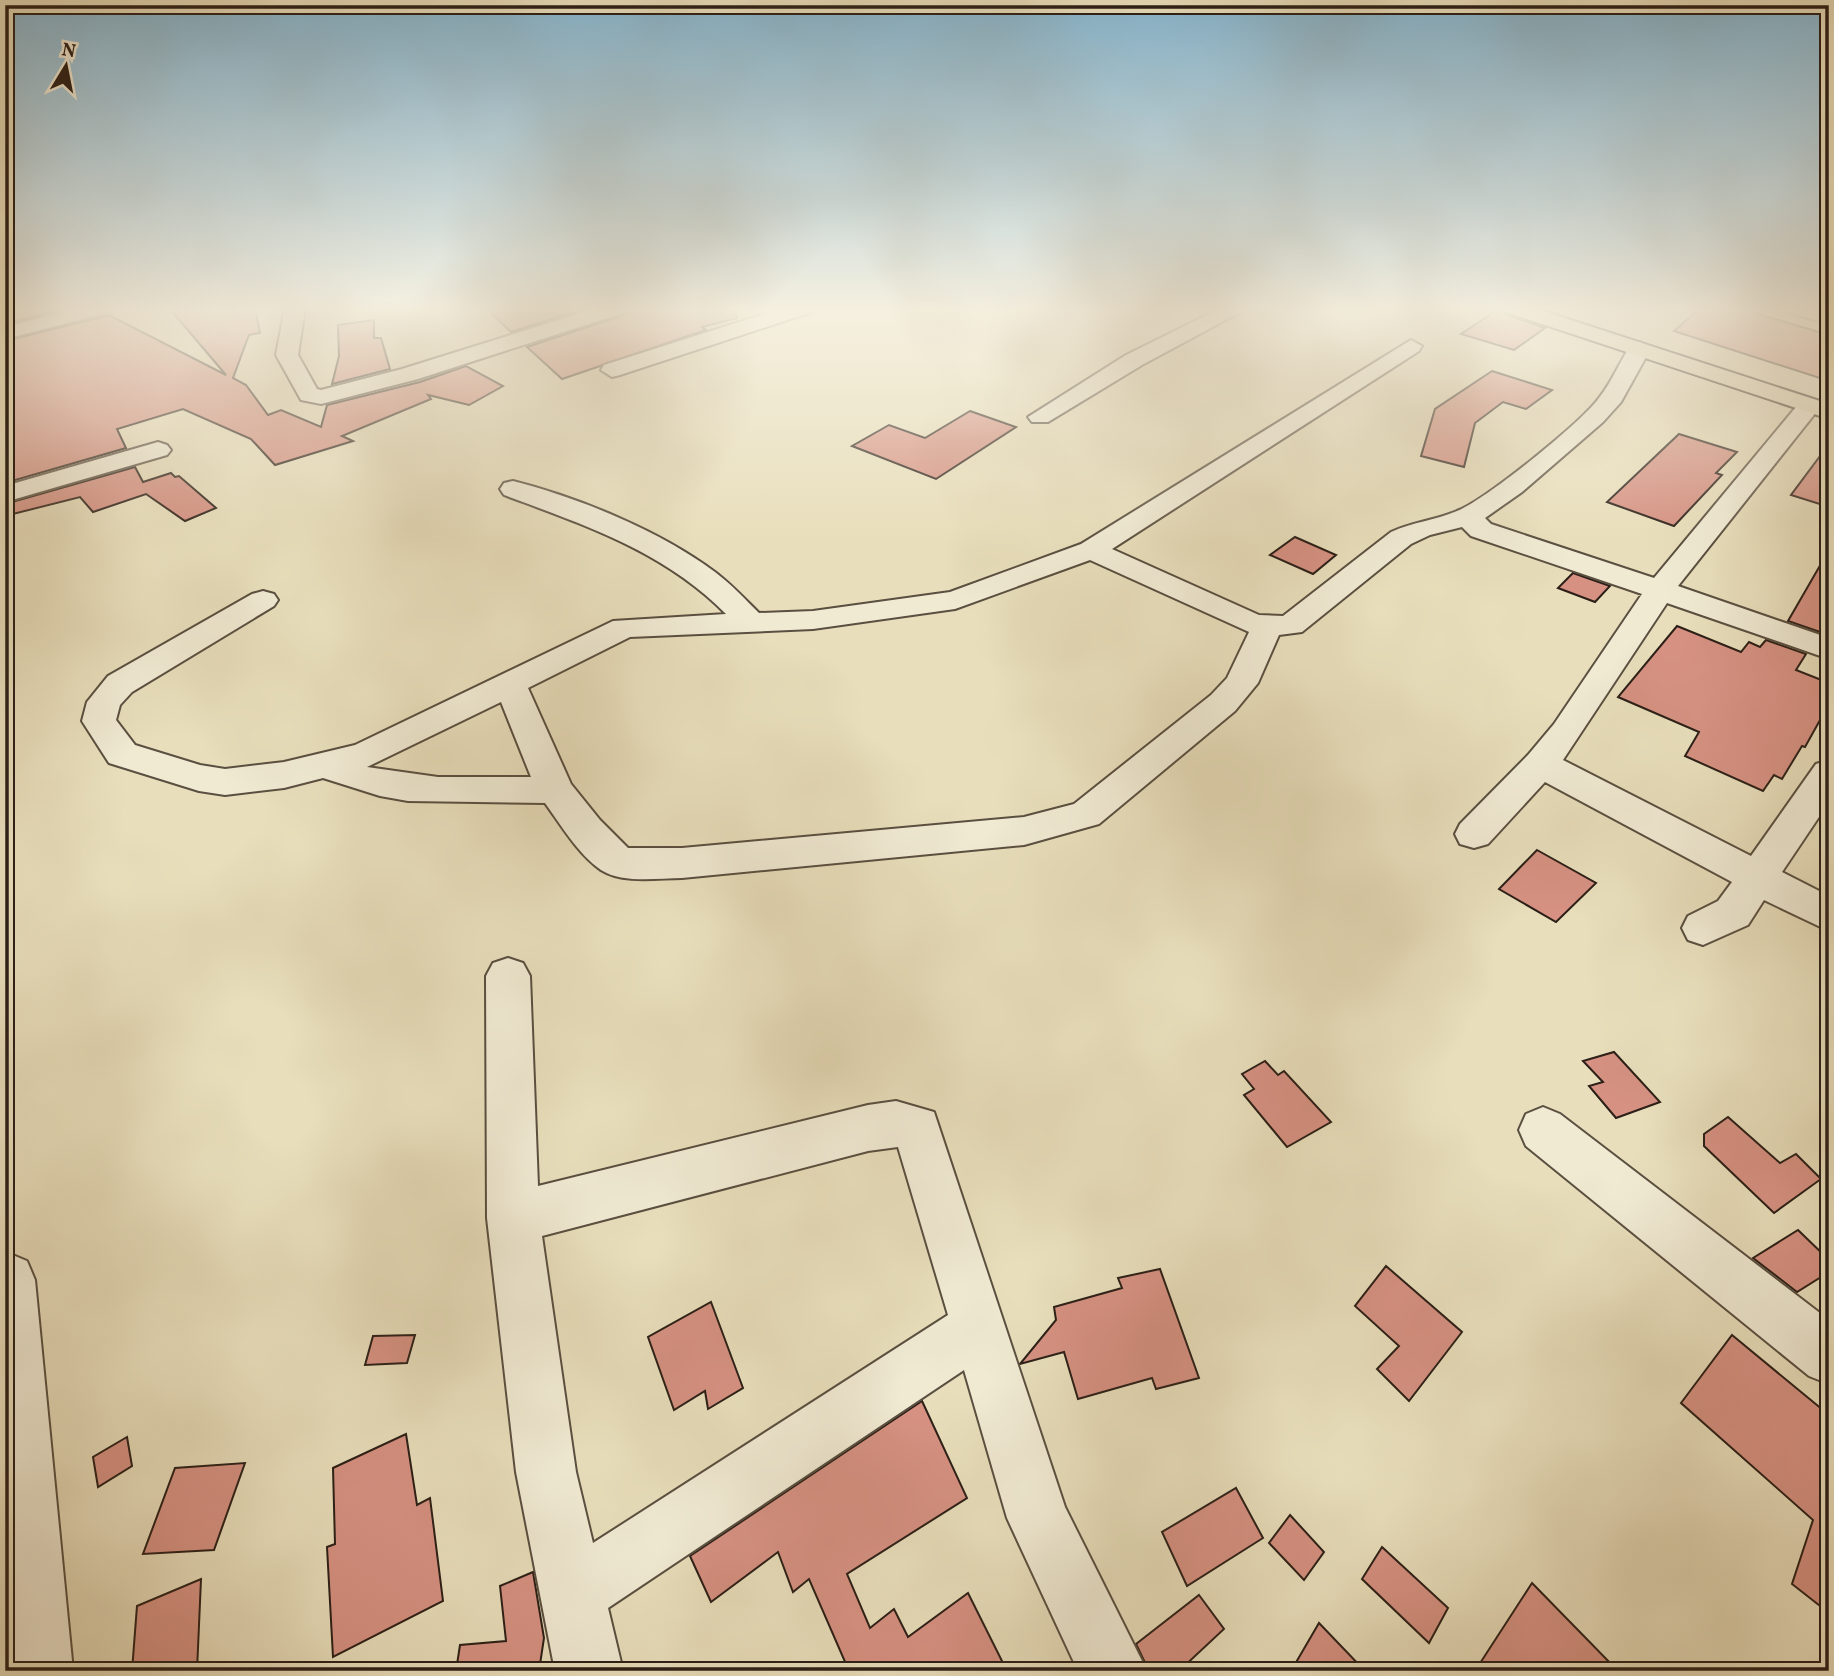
<svg xmlns="http://www.w3.org/2000/svg" width="1834" height="1676" viewBox="0 0 1834 1676" font-family="Vollkorn,serif">
<rect width="100%" height="100%" fill="#e8debb"/>
<filter id="stains"><feTurbulence type="fractalNoise" baseFrequency=".00286" numOctaves="4"/><feColorMatrix values="0 0 0 0 .2 0 0 0 0 .09 0 0 0 0 .02 0 0 0 .5 -.17"/></filter>
<radialGradient id="worn" r=".72"><stop offset=".6" stop-color="#630" stop-opacity="0"/><stop offset="1" stop-color="#630" stop-opacity=".3"/></radialGradient>
<!-- building -->
<g fill="#d69182" stroke="#2b1f17" stroke-width="2">
<path d="M5 308H66L5 324Z"/>
<path d="M169 308H255L260 333 249 335 233 378 246 385 268 415 281 410 321 427 327 405 420 382 466 366 503 386 469 405 428 395 431 399 342 436 353 441 275 465 251 439 183 409 117 429 126 448 5 483V341L109 315 226 375Z"/>
<path d="M486 308H587L511 332Z"/>
<path d="M631 308H736L737 318 702 327 706 330 562 379 527 347 627 314Z"/>
<path d="M1500 308 1505 314 1545 328 1514 350 1461 334Z"/>
<path d="M1700 308H1738L1829 335V381L1674 331Z"/>
<path d="M374 320V338H381L390 369 332 384 339 356 338 325Z"/>
<path d="M1492 371 1552 390 1526 409 1503 402 1475 423 1464 467 1421 456 1435 409Z"/>
<path d="M970 411 1016 427 936 479 852 446 889 425 925 438Z"/>
<path d="M1679 434 1737 452 1716 473 1722 475 1674 526 1607 502Z"/>
<path d="M1829 444V507L1791 495Z"/>
<path d="M135 467 143 482 171 473 175 477 179 476 216 508 185 521 146 494 93 512 80 497 5 516V504Z"/>
<path d="M1295 537 1336 555 1313 574 1270 555Z"/>
<path d="M1829 550V618L1820 632 1788 621Z"/>
<path d="M1573 573 1610 586 1595 602 1558 588Z"/>
<path d="M1677 626 1741 652 1749 642 1760 647 1766 640 1806 654 1796 670 1829 683V704L1805 747 1802 746 1782 779 1774 775 1763 791 1685 756 1699 732 1618 697Z"/>
<path d="M1537 850 1596 883 1556 922 1499 889Z"/>
<path d="M1614 1052 1660 1102 1616 1118 1589 1086 1603 1082 1583 1061Z"/>
<path d="M1265 1061 1278 1075 1284 1071 1331 1122 1287 1147 1244 1095 1254 1089 1242 1074Z"/>
<path d="M1728 1117 1780 1163 1796 1154 1821 1179 1774 1213 1704 1146V1134Z"/>
<path d="M1798 1230 1829 1260V1272L1797 1292 1753 1258Z"/>
<path d="M1386 1266 1462 1332 1409 1401 1377 1369 1399 1346 1355 1306Z"/>
<path d="M1160 1269 1199 1378 1156 1389 1152 1378 1078 1399 1064 1352 1020 1364 1056 1320 1054 1307 1122 1288 1118 1278Z"/>
<path d="M711 1302 743 1388 708 1409 705 1391 674 1410 648 1337Z"/>
<path d="M415 1335 407 1363 365 1365 373 1336Z"/>
<path d="M1732 1335 1829 1415V1613L1792 1584 1813 1520 1681 1403Z"/>
<path d="M922 1401 967 1498 847 1574 870 1628 894 1609 908 1637 968 1593 1007 1671H849L809 1579 793 1592 778 1552 711 1602 690 1556Z"/>
<path d="M406 1434 417 1505 430 1498 443 1601 333 1657 327 1547 335 1544 333 1468Z"/>
<path d="M127 1437 132 1466 98 1487 93 1457Z"/>
<path d="M245 1463 214 1550 143 1554 175 1468Z"/>
<path d="M1236 1488 1263 1538 1187 1586 1162 1532Z"/>
<path d="M1290 1515 1324 1552 1304 1580 1269 1543Z"/>
<path d="M1382 1547 1448 1608 1429 1643 1362 1579Z"/>
<path d="M533 1572 544 1638 539 1671H456L460 1645 506 1641 500 1586Z"/>
<path d="M201 1579 197 1671H132L137 1606Z"/>
<path d="M1532 1583 1618 1671H1475Z"/>
<path d="M1199 1595 1224 1629 1179 1671H1149L1136 1644Z"/>
<path d="M1319 1623 1365 1671H1291Z"/>
</g>
<g fill="none" stroke-linecap="round" stroke-linejoin="round">
<!-- minor casing -->
<g stroke="#5a4f40" stroke-width="4">
<g id="minor">
<path d="M78 308H114L111 312 5 339V327Z"/>
<path d="M285 308H305L298 355 317 389 321 390 402 369 597 308H629L626 312 418 379 321 404 301 400 276 355Z"/>
<path d="M783 308H815L812 312 620 375 612 377 601 370 604 365Z"/>
<path d="M1221 308H1248L1142 365 1048 422H1032L1028 417 1126 355Z"/>
<path d="M1785 308 1829 311V324L1788 312Z"/>
<path d="M1411 340 1422 346 1419 351 1112 549 1259 615 1283 616 1391 532C1413 522 1436 520 1457 511 1484 501 1582 422 1599 398 1612 382 1620 361 1632 343L1640 342 1651 348 1621 402 1603 422 1522 492 1485 518 1491 524 1654 578 1801 401H1817L1821 406 1817 411 1678 586 1829 638V659L1667 603 1563 760 1751 856 1816 764 1829 760V802L1782 872 1829 896V931L1764 900 1748 925 1703 945 1688 940 1682 928 1688 916 1718 901 1732 882 1545 782 1488 844 1474 848 1460 844 1455 834 1460 824 1528 755 1554 724 1642 594 1471 536 1462 527 1430 535 1411 544 1302 632 1279 635 1258 683 1235 711 1099 824 1024 845 682 878C658 878 623 884 601 870 578 854 561 825 545 803L408 801 380 796 323 778 284 788 225 795 199 791 109 763 82 721 87 702 108 676 252 594 263 591 274 594 278 600 274 606 132 692 120 705 116 720 135 745 200 765 225 769 284 762 355 745 613 621 726 614C664 551 584 525 504 495L500 489 504 483 513 481C580 498 660 531 715 572 731 584 745 599 759 613L813 611 950 592 1081 544ZM1090 560 1249 632 1227 678 1211 695 1074 804 1024 817 682 848H628L600 820 571 784 528 688 630 637 813 629 955 609ZM501 702 531 777H438L367 767Z"/>
<path d="M158 442 167 445 171 450 167 455 5 502V486Z"/>
<path d="M508 958 523 963 530 976 538 1186 868 1105 896 1101 934 1112 1065 1507 1147 1671H1078L1007 1518 964 1370 608 1608 623 1671H555L516 1472 487 1218 486 976 493 963ZM898 1147 948 1315 593 1543 576 1472 542 1236 868 1151Z"/>
<path d="M1543 1107 1560 1114 1829 1320V1384L1809 1376 1526 1146 1519 1130 1526 1114Z"/>
<path d="M8 1253 27 1261 35 1280 73 1671H5V1254Z"/>
</g>
</g>
<!-- major casing -->
<g stroke="#2b1f17" stroke-width="4">
<path id="major" d="M1503 308H1534L1829 404V419L1506 312Z"/>
</g>
<!-- minor -->
<use href="#minor" fill="#f0ead3" fill-rule="evenodd"/>
<!-- major -->
<use href="#major" fill="#e8debb" fill-rule="evenodd"/>
</g>
<!-- sky -->
<linearGradient id="sky" x2="0" y2="1"><stop stop-color="#87b7d1"/><stop offset="0.57" stop-color="#f5f0e0"/><stop offset="1" stop-color="#f5f0e0" stop-opacity="0"/></linearGradient>
<rect width="1834" height="543" fill="url(#sky)"/>
<!-- margin -->
<rect width="1834" height="1676" fill="none" stroke="#e8debb" stroke-width="28"/>
<rect x="7" y="7" width="1820" height="1662" fill="none" stroke="#2b1f17" stroke-width="3.5"/>
<rect x="14" y="14" width="1806" height="1648" fill="none" stroke="#2b1f17" stroke-width="2"/>
<!-- north arrow -->
<g transform="translate(66 66) rotate(10)" stroke="#f0ead3" stroke-width="5" paint-order="stroke">
<path d="M0-5L12 26L0 18L-12 26Z" fill="#2b1f17"/>
<text y="-10" font-size="19" font-weight="bold" text-anchor="middle" fill="#2b1f17">N</text>
</g>
<rect width="100%" height="100%" filter="url(#stains)"/>
<rect width="100%" height="100%" fill="url(#worn)"/>
</svg>
